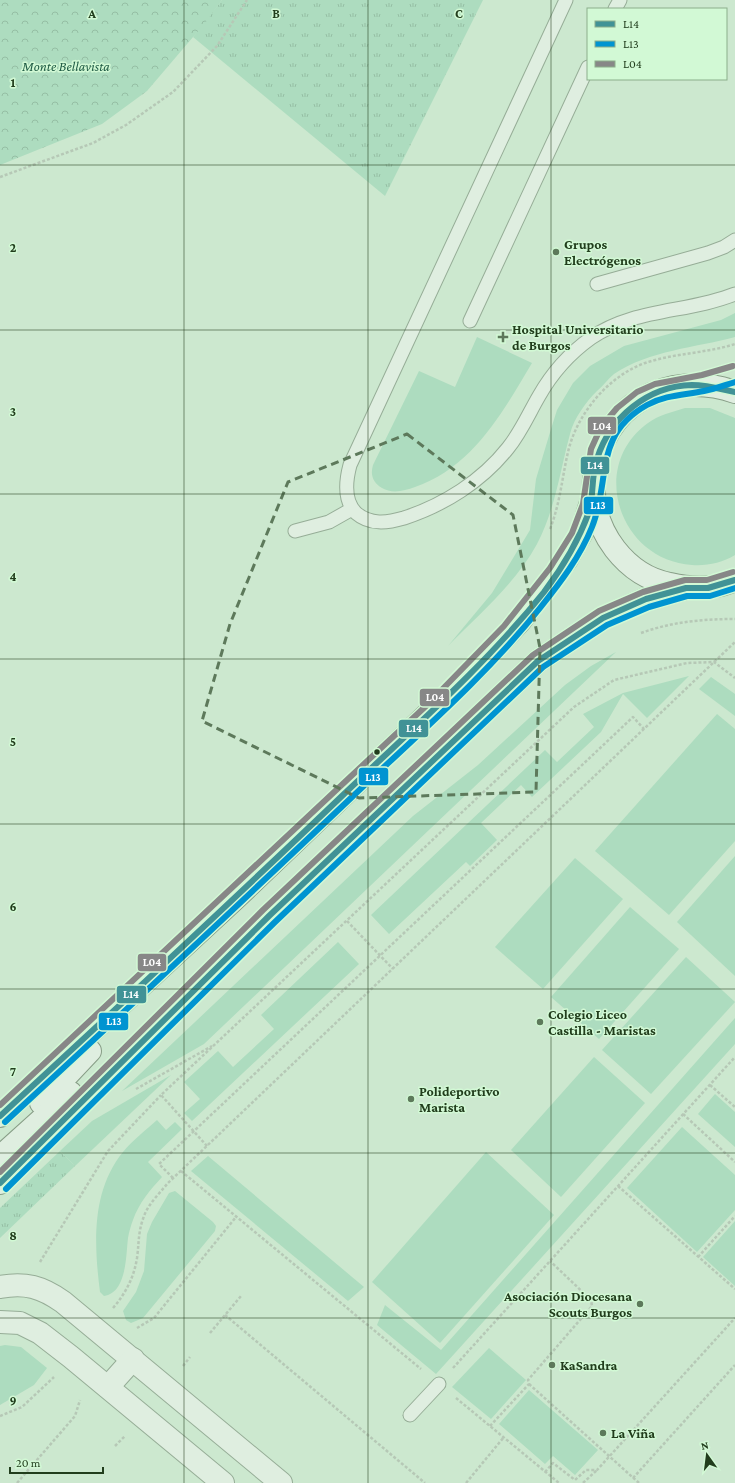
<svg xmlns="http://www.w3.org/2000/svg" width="735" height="1483" viewBox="0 0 735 1483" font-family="'Crimson Pro',serif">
<defs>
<pattern id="grass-tufts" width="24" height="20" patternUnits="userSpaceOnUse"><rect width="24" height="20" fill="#addcbf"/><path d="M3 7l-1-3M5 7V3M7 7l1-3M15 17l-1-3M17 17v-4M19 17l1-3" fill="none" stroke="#95bea4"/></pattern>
<pattern id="forest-crowns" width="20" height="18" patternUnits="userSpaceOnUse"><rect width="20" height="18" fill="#addcbf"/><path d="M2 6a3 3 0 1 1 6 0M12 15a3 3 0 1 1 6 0" fill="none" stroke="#95bea4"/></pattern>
</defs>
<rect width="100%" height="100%" fill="#cce8cf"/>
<!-- grass -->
<g fill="url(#grass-tufts)">
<path d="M222 0H483L385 196 193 37Z"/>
<path d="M60 1151 75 1166 0 1238V1208Z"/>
</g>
<!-- forest -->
<path fill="url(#forest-crowns)" d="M0 0H222L205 23 147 91 102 124 0 165Z"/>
<!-- garden -->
<g fill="#addcbf">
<path d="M735 313V337C695 348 650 350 614 374 608 379 603 386 597 391 586 402 574 418 570 434 560 471 555 510 537 544 516 583 479 614 448 646L492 593 530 530 536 479 551 429 557 410 573 383 590 366 624 346 721 320Z"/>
<path d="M477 337 532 363C503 412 472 468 415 487 404 491 392 494 382 488 373 483 370 475 373 465L419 371 455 387Z"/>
<path d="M685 408H710L735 418V555C722 563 707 566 692 565 619 560 588 466 648 423 659 415 672 412 685 408Z"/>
<path d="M616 652 204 1044 122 1091 413 816 478 765 565 685 591 666Z"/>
<path d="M689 676 647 718 623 694 601 732 532 797 521 785 481 823 497 840 470 866 466 862 389 934 371 915 545 750 557 762 594 727 583 714 623 693Z"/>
<path d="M711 677 735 694V716L699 689Z"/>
<path d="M717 714 735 729V841L669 915 595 851Z"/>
<path d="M735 856V976L677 922Z"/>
<path d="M575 858 623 899 543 989 495 947Z"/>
<path d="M630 907 679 949 599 1039 551 997Z"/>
<path d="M338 942 359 964 192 1121 184 1113 200 1099 184 1082 218 1051 233 1067 274 1029 261 1015Z"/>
<path d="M686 957 735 1002 651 1094 602 1050Z"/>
<path d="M735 1018V1044L436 1374 377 1325 385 1305 441 1350Z"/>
<path d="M594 1057 645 1103 561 1197 511 1150Z"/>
<path d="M171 1075 75 1166 60 1151 92 1121Z"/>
<path d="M715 1094 735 1112V1147L698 1114Z"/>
<path d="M157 1120 166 1130 175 1122 182 1129 148 1162 162 1177C150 1190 139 1203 133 1220 131 1225 129 1232 128 1238 126 1254 127 1293 104 1296L100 1292C94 1245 91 1191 123 1152 133 1140 146 1130 157 1120Z"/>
<path d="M682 1127 735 1175V1210L697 1252 627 1188Z"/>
<path d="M486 1152 554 1215 440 1343 372 1282Z"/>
<path d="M208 1156 364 1287 348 1301 191 1171Z"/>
<path d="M175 1191 213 1222 216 1226 215 1231 143 1318 131 1323 126 1320 123 1311 136 1292 144 1271 147 1234 152 1222 169 1193Z"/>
<path d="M735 1221V1286L703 1257Z"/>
<path d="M5 1345 21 1347 47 1368 34 1385 0 1405V1346Z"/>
<path d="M489 1348 526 1380 491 1419 452 1387Z"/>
<path d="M529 1390 598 1450 575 1475 553 1456 545 1464 499 1424Z"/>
</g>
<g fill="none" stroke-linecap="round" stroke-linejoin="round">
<!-- lane casing -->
<g stroke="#96ad97" stroke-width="15">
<g id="lane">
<path d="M566 0 350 465C346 480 343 500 356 513 370 525 387 523 404 518 444 505 482 481 508 448 521 432 529 413 539 396 552 373 570 353 591 338 634 308 688 313 735 294"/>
<path d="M615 9 620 0"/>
<path d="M597 284 708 253 724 247 735 240"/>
<path d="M470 321 588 67"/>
<path d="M295 531 329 522 352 509"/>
<path d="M410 1415 439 1384"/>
</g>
</g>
<!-- street casing -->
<g stroke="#96ad97" stroke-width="24">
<g id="street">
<path d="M0 1287C25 1282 42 1287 63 1302L281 1483"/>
<path d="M0 1322 20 1323 40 1333 71 1357 223 1483"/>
<path d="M108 1387 133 1359"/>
</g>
</g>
<!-- secondary casing -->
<g stroke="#879d86" stroke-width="24">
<g id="secondary">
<path d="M735 392C668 369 600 405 594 479 592 505 599 528 615 549 629 567 648 580 670 584 692 589 714 590 735 580"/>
<path d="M41 1103 90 1051"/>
<path d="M0 1116 237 897 476 668 520 621 567 559 581 534 593 496"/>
<path d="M0 1157 71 1093"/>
<path d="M0 1183 269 916 538 661 603 618 646 599 686 588"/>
</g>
</g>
<!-- path -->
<g stroke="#b6c8b6" stroke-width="2.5" stroke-dasharray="3 2" stroke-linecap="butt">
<path d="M0 177 93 143 126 125 173 92 217 46 247 0"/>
<path d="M550 529C560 504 562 478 568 452 577 413 610 374 648 362 677 353 707 353 735 344"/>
<path d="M641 633C671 622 703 619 735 619"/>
<path d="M347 921 393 969"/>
<path d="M710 1085 735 1107"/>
<path d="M136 1089 212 1046"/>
<path d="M683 1114 735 1162"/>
<path d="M207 1146 161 1095 574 707 614 680 687 663 714 662 735 678"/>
<path d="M181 1171 421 1369"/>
<path d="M173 1178 159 1164 633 717 644 729"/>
<path d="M618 1186 735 1289"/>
<path d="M698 1257 735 1216"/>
<path d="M40 1262 108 1151 161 1095"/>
<path d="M113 1308C126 1293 134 1277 137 1258 139 1244 138 1233 143 1219 147 1205 159 1194 168 1183L735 642"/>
<path d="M225 1315 425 1483"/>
<path d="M137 1328 154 1318 236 1217"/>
<path d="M210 1333 241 1296"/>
<path d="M183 1366 190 1357"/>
<path d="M453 1368 735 1057"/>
<path d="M529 1384 639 1483"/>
<path d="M456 1398 559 1483"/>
<path d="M0 1416 22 1407 54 1377"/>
<path d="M490 1426 529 1384 528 1380 592 1306 591 1300 550 1261"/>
<path d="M115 1446 125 1436"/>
<path d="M545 1472 553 1463 575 1480 586 1470H597L735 1318"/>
<path d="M633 1478 735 1365"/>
<path d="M17 1483 75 1416 80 1400"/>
<path d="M466 1483 504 1437"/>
<path d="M583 1483 597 1470"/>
</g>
<!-- lane -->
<use href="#lane" stroke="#dfeee0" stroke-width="13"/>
<!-- street -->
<use href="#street" stroke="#dfeee0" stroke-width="22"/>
<!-- secondary -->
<use href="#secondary" stroke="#dfeee0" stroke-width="22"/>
<!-- bus-1 casing -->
<g stroke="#d2f9d5" stroke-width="9">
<g id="bus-1">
<path d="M0 1116C115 1010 230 903 343 795 412 729 484 667 544 592 563 567 578 542 589 512 594 495 591 476 597 459 610 417 648 386 692 385 707 385 721 389 735 392"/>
<path d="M0 1183 269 916 538 661 603 618 646 599 686 588H708L735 580"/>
</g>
</g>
<!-- bus-2 casing -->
<g stroke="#d2f9d5" stroke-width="9">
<g id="bus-2">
<path d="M5 1122C121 1015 236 907 351 798 415 737 484 678 540 608 560 583 580 557 592 527 611 480 593 435 647 405 665 395 684 395 704 391 715 389 725 385 735 382"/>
<path d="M6 1189 275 922 543 667 607 625 649 607 687 596H710L735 588"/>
</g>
</g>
<!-- bus-3 casing -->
<g stroke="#d2f9d5" stroke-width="9">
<g id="bus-3">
<path d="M0 1105 427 705 504 626 550 568 572 533 583 504 591 449 601 427 617 408 637 392 655 384 702 375 733 366"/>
<path d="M0 1172 263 910 533 655 599 611 643 592 685 580H707L733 572"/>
</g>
</g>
<!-- bus-1 -->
<use href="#bus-1" stroke="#419296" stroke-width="6"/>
<!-- bus-2 -->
<use href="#bus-2" stroke="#0094d1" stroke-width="6"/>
<!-- bus-3 -->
<use href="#bus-3" stroke="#878787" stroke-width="6"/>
</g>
<!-- marked area -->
<path fill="none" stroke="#5d795b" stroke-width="3" stroke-dasharray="8 5" stroke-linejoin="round" d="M407 434 513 515 540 648 536 792 359 798 202 721 230 624 288 482Z"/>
<!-- grid -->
<path fill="none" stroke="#213d1c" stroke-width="1" stroke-opacity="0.55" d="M184 0V1483M368 0V1483M551 0V1483M0 165H735M0 330H735M0 494H735M0 659H735M0 824H735M0 989H735M0 1153H735M0 1318H735"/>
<!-- markers -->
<g fill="#5d795b" stroke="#d2f9d5" stroke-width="1.5">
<circle cx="556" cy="252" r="4"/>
<path d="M501 331h4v4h4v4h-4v4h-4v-4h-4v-4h4z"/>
<circle cx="540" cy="1022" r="4"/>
<circle cx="411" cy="1099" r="4"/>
<circle cx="640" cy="1304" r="4"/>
<circle cx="552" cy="1365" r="4"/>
<circle cx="603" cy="1433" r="4"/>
</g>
<circle fill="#213d1c" stroke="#d2f9d5" stroke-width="1.5" cx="377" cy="752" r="3.5"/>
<g text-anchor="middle" stroke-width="3" stroke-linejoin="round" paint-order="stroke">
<!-- park labels -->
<g font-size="14" font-style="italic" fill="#205c45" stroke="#d2f9d5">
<text x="66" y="71">Monte Bellavista</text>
</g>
<!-- poi labels -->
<g font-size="14" font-weight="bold" fill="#213d1c" stroke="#d2f9d5" text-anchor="start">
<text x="564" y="249">Grupos<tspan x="564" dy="16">Electrógenos</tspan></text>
<text x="512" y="334">Hospital Universitario<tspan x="512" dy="16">de Burgos</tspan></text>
<text x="548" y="1019">Colegio Liceo<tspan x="548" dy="16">Castilla - Maristas</tspan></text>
<text x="419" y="1096">Polideportivo<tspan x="419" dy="16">Marista</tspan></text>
<text x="632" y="1301" text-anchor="end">Asociación Diocesana<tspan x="632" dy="16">Scouts Burgos</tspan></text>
<text x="560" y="1370">KaSandra</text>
<text x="611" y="1438">La Viña</text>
</g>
</g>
<g font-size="13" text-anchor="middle" font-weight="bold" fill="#213d1c" stroke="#d2f9d5" stroke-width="3" stroke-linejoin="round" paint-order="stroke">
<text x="92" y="18">A</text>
<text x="276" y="18">B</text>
<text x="459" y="18">C</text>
<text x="13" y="87">1</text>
<text x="13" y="252">2</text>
<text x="13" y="416">3</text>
<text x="13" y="581">4</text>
<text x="13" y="746">5</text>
<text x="13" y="911">6</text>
<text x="13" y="1076">7</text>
<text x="13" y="1240">8</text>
<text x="13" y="1405">9</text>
</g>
<g stroke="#d2f9d5" stroke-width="1.5">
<rect x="587" y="416" width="30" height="19" rx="4" fill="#878787"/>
<rect x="580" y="456" width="30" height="19" rx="4" fill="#419296"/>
<rect x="583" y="496" width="31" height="19" rx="4" fill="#0094d1"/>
<rect x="419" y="688" width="31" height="19" rx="4" fill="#878787"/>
<rect x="398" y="719" width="31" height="19" rx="4" fill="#419296"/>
<rect x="358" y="767" width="31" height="19" rx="4" fill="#0094d1"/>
<rect x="137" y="953" width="30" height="19" rx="4" fill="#878787"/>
<rect x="116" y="985" width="31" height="19" rx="4" fill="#419296"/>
<rect x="98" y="1012" width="31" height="19" rx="4" fill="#0094d1"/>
</g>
<g font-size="11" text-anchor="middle" font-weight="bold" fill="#fff">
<text x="602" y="430">L04</text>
<text x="595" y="469">L14</text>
<text x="598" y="509">L13</text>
<text x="435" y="701">L04</text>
<text x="414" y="732">L14</text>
<text x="373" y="781">L13</text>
<text x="152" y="966">L04</text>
<text x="131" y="998">L14</text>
<text x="114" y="1025">L13</text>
</g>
<!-- legend -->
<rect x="587" y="8" width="140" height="72" fill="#d2f9d5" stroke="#8bae8b"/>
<rect x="595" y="21" width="20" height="6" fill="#419296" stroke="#8bae8b"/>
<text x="623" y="28" font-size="12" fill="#213d1c">L14</text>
<rect x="595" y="41" width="20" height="6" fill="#0094d1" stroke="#8bae8b"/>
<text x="623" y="48" font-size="12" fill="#213d1c">L13</text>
<rect x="595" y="61" width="20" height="6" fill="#878787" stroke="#8bae8b"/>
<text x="623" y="68" font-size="12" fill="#213d1c">L04</text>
<!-- north arrow -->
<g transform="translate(707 1455) rotate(346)" stroke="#d2f9d5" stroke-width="3" paint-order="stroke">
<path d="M0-3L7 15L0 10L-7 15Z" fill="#213d1c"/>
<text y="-6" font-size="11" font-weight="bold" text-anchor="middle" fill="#213d1c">N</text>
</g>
<!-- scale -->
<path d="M10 1467v6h93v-6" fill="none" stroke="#213d1c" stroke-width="2"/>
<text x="16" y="1467" font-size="12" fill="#213d1c" stroke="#d2f9d5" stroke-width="3" paint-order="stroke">20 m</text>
</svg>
